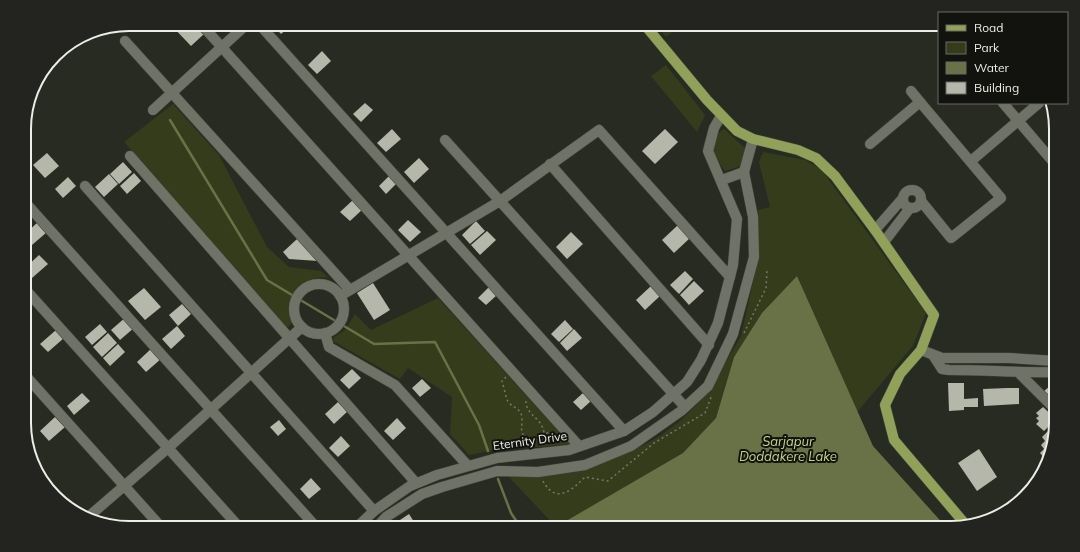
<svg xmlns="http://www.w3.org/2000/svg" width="1080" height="552" viewBox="0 0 1080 552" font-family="Mulish,sans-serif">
<rect width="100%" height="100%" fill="#282b21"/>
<!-- green -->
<g fill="#353c1b">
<path d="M655 24H682L666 37Z"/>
<path d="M666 65 705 115 697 132 651 76Z"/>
<path d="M173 104 219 155 267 247 289 267 321 271 329 278C302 274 283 297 293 322L287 328 124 142Z"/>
<path d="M724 129 747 150 741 166 725 171 712 153 716 135Z"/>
<path d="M763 152 805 160 821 169 926 313 913 346 857 412 797 276 734 356 716 418 683 453 556 527 507 475 596 465 610 460 636 449 660 436 680 421 698 403 721 370 741 336 757 264 758 210 770 207 759 162Z"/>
<path d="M438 298 570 444 542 447 515 446 469 455 450 434 452 397 408 368 400 379 333 341 334 337 345 330 355 314 371 330Z"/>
</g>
<!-- water -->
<path fill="#687246" d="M797 276 873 446 947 528H554L683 453 716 418 734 357 762 313Z"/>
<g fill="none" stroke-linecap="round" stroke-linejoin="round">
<!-- stream -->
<g stroke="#687246" stroke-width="2.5">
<path d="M170 120 267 280 374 344 435 342 479 425 488 451"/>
<path d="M498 479 511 513 521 528"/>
</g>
</g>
<!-- building -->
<g fill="#b4b7aa">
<path d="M170 24H194L204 34 191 46Z"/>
<path d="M272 24H293L281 34Z"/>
<path d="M322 51 331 61 317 74 308 65Z"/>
<path d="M365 103 373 110 361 122 353 114Z"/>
<path d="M392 129 401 139 386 152 377 143Z"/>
<path d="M665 129 678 142 655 164 642 151Z"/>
<path d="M47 153 59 166 45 178 33 165Z"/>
<path d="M419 158 429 169 414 183 404 172Z"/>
<path d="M123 162 132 172 119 184 110 174Z"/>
<path d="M134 173 141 181 127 194 120 186Z"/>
<path d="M109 174 118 184 104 197 95 187Z"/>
<path d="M390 175 397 183 386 194 379 186Z"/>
<path d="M68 177 76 186 63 198 55 189Z"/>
<path d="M354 199 363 209 350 221 340 212Z"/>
<path d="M408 220 421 232 410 242 398 230Z"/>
<path d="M476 221 485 231 470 244 462 235Z"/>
<path d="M38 222 47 232 32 245 24 235Z"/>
<path d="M678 225 690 238 674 253 662 240Z"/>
<path d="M487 231 496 240 480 255 471 245Z"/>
<path d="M571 232 583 244 567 259 556 247Z"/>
<path d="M297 239 318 261 289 259 283 252Z"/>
<path d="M39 255 48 264 32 278 25 271V268Z"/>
<path d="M685 271 693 279 679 294 670 285Z"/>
<path d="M694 281 704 291 689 305 680 295Z"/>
<path d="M373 283 390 310 374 320 357 293Z"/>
<path d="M651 286 660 296 645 310 636 300Z"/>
<path d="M489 287 497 295 486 305 478 298Z"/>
<path d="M144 288 161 307 145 320 128 301Z"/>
<path d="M182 304 191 314 178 326 169 315Z"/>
<path d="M126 317 135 327 120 340 111 330Z"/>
<path d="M565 320 573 329 559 342 551 334Z"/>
<path d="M100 324 107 332 92 345 85 337Z"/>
<path d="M177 326 185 336 171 349 162 339Z"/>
<path d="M574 329 582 338 567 351 560 343Z"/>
<path d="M56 330 64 338 48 352 40 344Z"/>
<path d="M108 333 117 343 102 357 93 347Z"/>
<path d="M118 344 125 352 110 366 103 358Z"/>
<path d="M153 347 162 358 146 372 137 362Z"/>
<path d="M352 369 361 378 349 389 340 380Z"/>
<path d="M422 379 431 388 420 397 412 388Z"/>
<path d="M948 383H964V399L978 398V407H964V410L949 411Z"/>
<path d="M1050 386 1054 390 1056 387V403L1044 391Z"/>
<path d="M1007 388H1019V404L984 406 983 389Z"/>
<path d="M82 393 90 401 74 415 67 406Z"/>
<path d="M583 393 591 401 581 410 573 402Z"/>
<path d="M338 402 348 411 334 424 325 414Z"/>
<path d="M1043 407 1056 419 1044 431 1036 424 1039 421 1036 418 1039 416 1036 413Z"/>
<path d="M55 417 65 427 49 441 40 431Z"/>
<path d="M397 418 406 428 393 440 384 431Z"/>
<path d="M279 420 286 429 278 436 270 427Z"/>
<path d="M1056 423 1048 458 1047 461 1040 453 1044 449 1041 445 1045 441 1042 437Z"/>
<path d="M341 436 350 446 338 457 329 448Z"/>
<path d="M979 449 997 477 977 491 958 463Z"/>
<path d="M311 478 321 489 309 499 300 489Z"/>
<path d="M409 514 416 525 413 528H388Z"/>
</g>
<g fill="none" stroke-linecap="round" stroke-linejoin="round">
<!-- minor casing -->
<g stroke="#45483f" stroke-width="11">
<g id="minor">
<path d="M201 24 579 446"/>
<path d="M259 24 624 431"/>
<path d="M125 41 350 290"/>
<path d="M911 91 920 102"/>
<path d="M1003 103 1055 164"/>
<path d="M153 110 247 24"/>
<path d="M445 140 685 407"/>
<path d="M870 144 920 102 1001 198 951 238 921 201"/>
<path d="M130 156 416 483"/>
<path d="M971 161 1039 103"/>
<path d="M550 164 709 345"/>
<path d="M722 180 744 172"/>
<path d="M85 186 374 511"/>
<circle cx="912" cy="199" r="9"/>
<path d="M24 201 317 528"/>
<path d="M875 230 903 198"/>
<path d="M884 242 910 208"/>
<circle cx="319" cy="309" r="25"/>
<path d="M25 289 240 528"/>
<path d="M340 296 500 201 599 130 730 277"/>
<path d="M325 333 329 347 395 385 468 466"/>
<path d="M921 350 942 358H1009L1056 361"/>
<path d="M933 355 942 369 949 370C985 370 1020 373 1056 372"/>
<path d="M1020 374 1056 410"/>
<path d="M25 375 162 528"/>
<path d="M87 518 168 448 302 327"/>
<path d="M356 528 374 511 410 486 437 475 497 458 569 450 624 431 653 412 687 382 701 360 718 323 733 265 737 219 708 151 714 128 721 116"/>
<path d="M376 528 386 517 422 494 442 487 497 471 538 472 585 465 631 446 681 411 708 386 733 334 754 257 753 217 744 172 753 139"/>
</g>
</g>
<!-- major casing -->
<g stroke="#45483f" stroke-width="11">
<path id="major" d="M644 24 707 100 737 131 753 139 798 150 816 158 835 176 875 230 934 315 921 350 900 374 885 405 894 440 966 525"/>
</g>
<!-- path -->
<g stroke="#74776e" stroke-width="1.5" stroke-dasharray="2 3" stroke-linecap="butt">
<path d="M744 333 766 288 767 270"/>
<path d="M506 377 502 381C504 387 506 400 509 403 513 407 518 408 521 413 525 428 514 435 535 440L544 433"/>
<path d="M526 401C526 416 542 417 544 433H556"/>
<path d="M543 481C556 505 572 490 585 477L608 481 654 443 705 413 712 395"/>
</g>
<!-- minor -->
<use href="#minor" stroke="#6f7266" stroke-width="10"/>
<!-- major -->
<use href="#major" stroke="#92a159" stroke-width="10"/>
</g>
<g text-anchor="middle" stroke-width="4" stroke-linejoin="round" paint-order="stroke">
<!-- street labels -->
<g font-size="12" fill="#ebede6" stroke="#12130e">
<text transform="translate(530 441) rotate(-8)" y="4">Eternity Drive</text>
</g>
<!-- water labels -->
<g font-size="13" font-style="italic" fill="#c4d58e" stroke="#12130e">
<text x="788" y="446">Sarjapur<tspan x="788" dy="15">Doddakere Lake</tspan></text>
</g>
</g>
<!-- crop -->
<path d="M0 0H1080V552H0ZM129 31H951A98 98 0 0 1 1049 129V423A98 98 0 0 1 951 521H129A98 98 0 0 1 31 423V129A98 98 0 0 1 129 31Z" fill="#23241f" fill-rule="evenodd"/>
<path fill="none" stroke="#ebede6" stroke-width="2" d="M129 31H951A98 98 0 0 1 1049 129V423A98 98 0 0 1 951 521H129A98 98 0 0 1 31 423V129A98 98 0 0 1 129 31Z"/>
<!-- legend -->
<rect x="938" y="12" width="130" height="92" fill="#12130e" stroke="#696a64"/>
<rect x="946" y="25" width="20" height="6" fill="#92a159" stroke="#696a64"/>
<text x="974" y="32" font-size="12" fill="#ebede6">Road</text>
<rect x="946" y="42" width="20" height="12" fill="#353c1b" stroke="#696a64"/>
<text x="974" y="52" font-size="12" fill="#ebede6">Park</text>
<rect x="946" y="62" width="20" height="12" fill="#687246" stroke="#696a64"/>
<text x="974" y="72" font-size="12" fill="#ebede6">Water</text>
<rect x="946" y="82" width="20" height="12" fill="#b4b7aa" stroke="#696a64"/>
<text x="974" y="92" font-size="12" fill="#ebede6">Building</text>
</svg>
